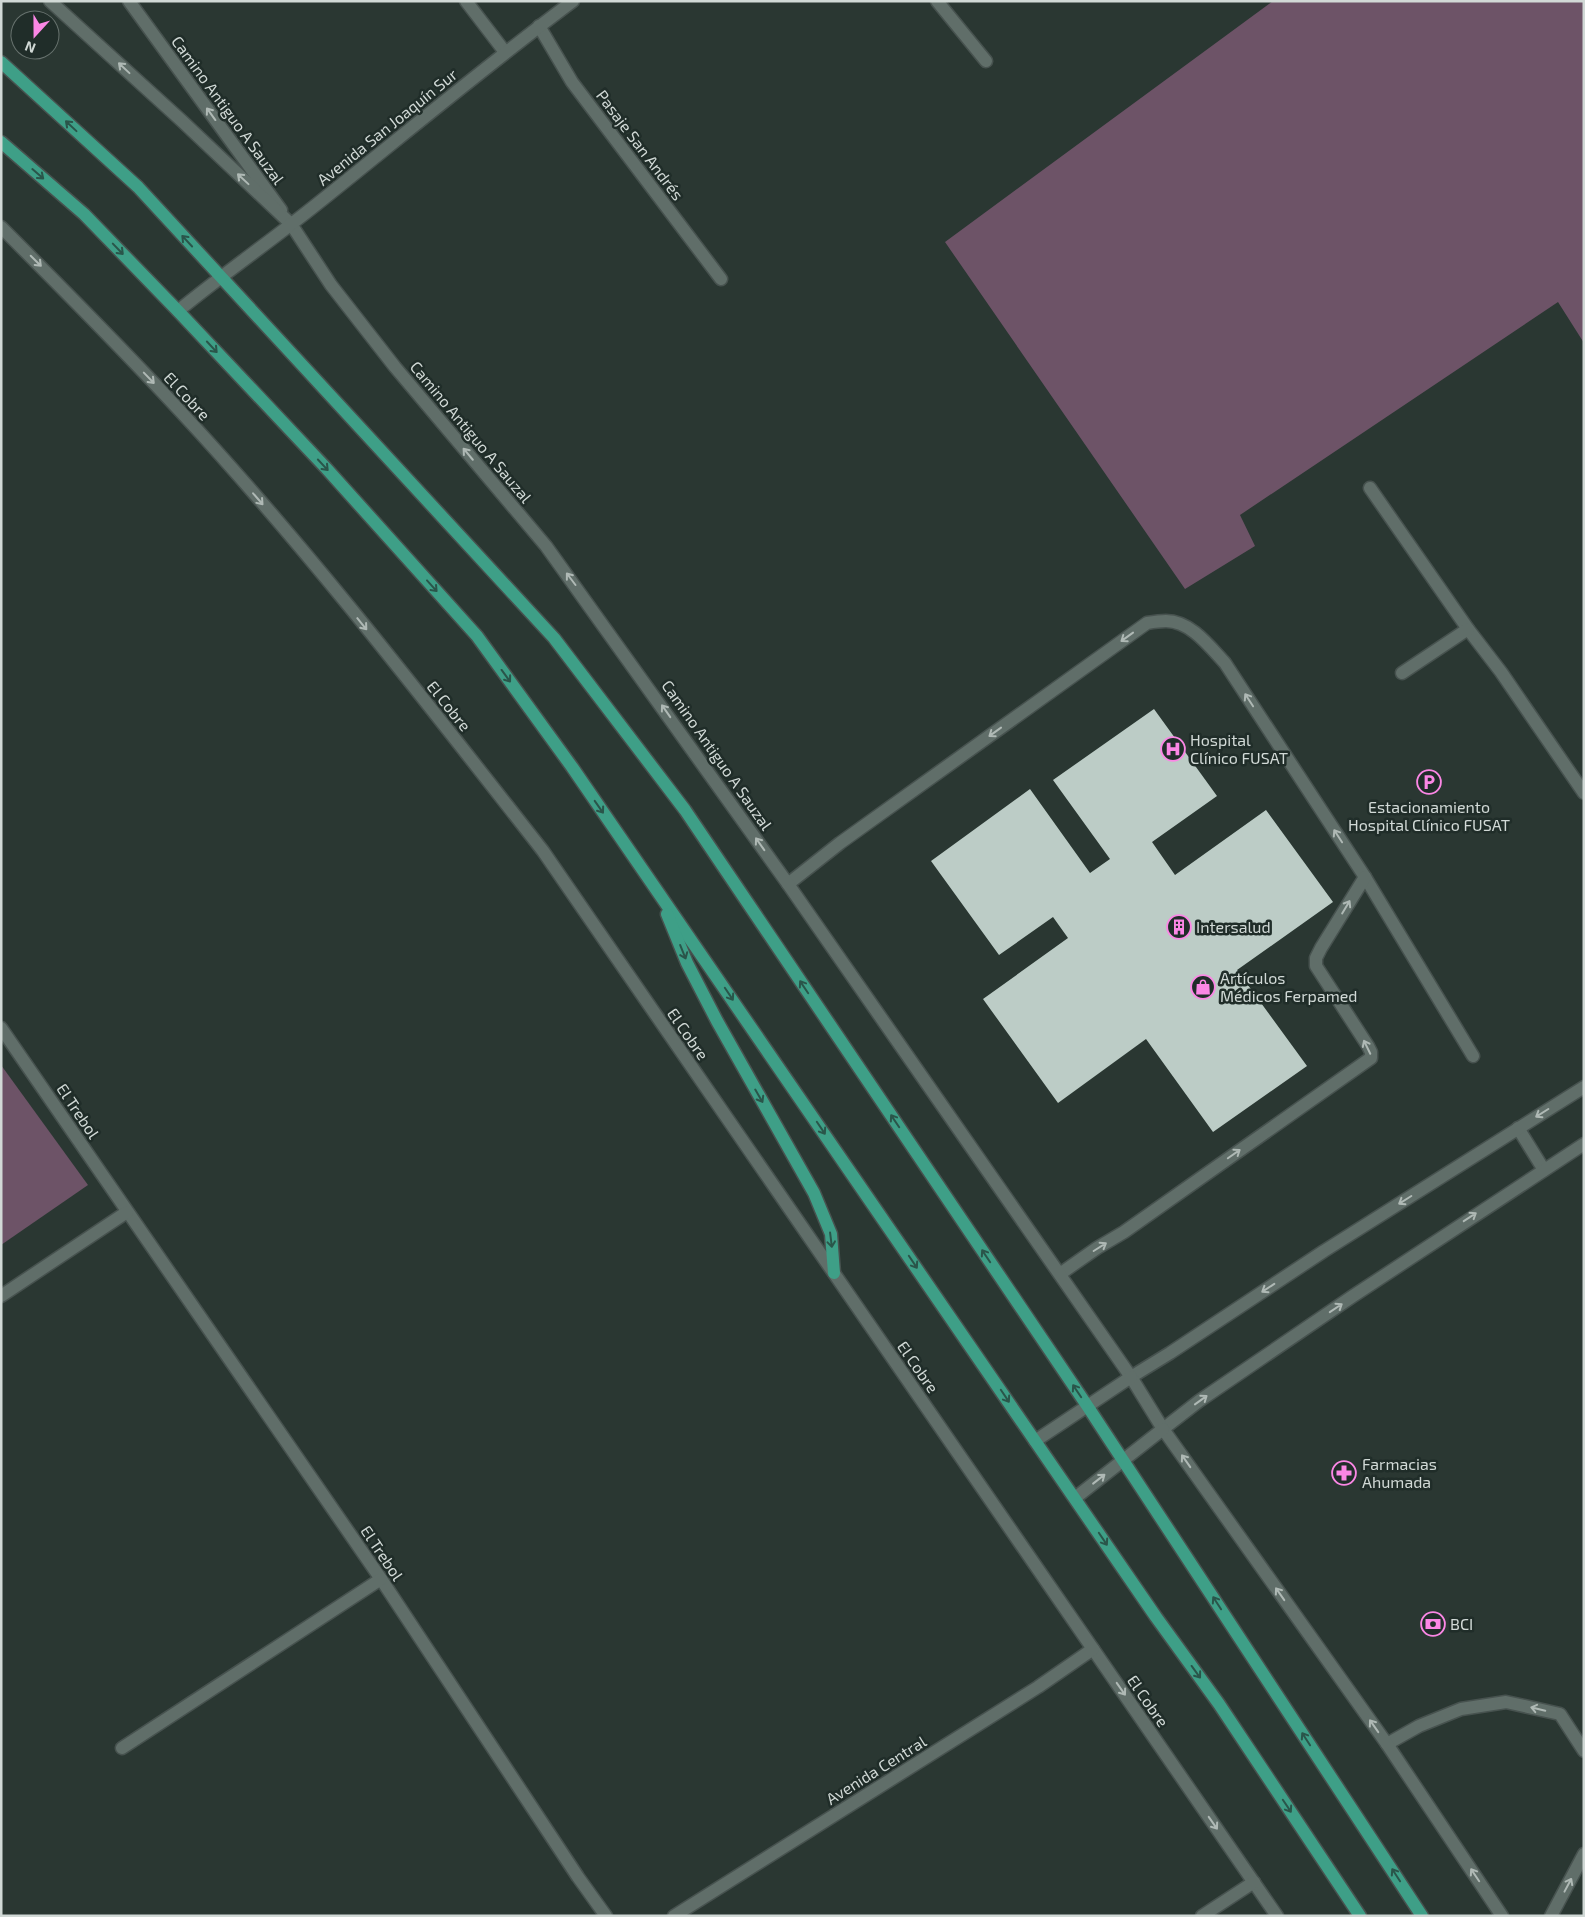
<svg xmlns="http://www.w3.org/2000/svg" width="1585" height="1917" viewBox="0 0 1585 1917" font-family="'Exo 2',sans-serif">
<rect width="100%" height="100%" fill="#2a3732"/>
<!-- green -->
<g fill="#6d5367">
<path d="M1273 1H1584V343L1558 302 1240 515 1255 546 1185 589 945 242Z"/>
<path d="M1 1065 88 1185 1 1245Z"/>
</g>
<!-- building -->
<path fill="#bcccc6" d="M1154 709 1217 796 1152 842 1175 875 1266 810 1333 902 1237 970 1307 1066 1213 1132 1146 1039 1058 1103 983 999 1068 938 1053 917 999 955 931 861 1030 789 1090 873 1110 859 1053 780Z"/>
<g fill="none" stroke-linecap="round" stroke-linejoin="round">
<!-- service casing -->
<g stroke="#47524f" stroke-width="15">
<g id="service">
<path d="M1370 488 1468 629 1501 672 1584 793"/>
<path d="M1402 673 1468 629"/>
<path d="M788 884 840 843 1147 623C1153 622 1160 621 1166 621 1191 621 1210 647 1225 663L1365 877 1473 1056"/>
<path d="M1518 1128 1544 1170"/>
<path d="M1060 1274 1097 1248 1124 1232 1371 1058V1052L1368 1046 1316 966V958L1321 948 1365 877"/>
<path d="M1131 1377 1170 1353 1324 1251 1584 1087"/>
<path d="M1163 1429 1199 1401 1353 1296 1584 1144"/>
<path d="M1387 1744 1419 1726 1461 1709 1506 1702 1560 1714 1584 1751"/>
<path d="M1551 1916 1584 1854"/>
</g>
</g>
<!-- minor casing -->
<g stroke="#47524f" stroke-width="15">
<g id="minor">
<path d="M129 1 281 210"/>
<path d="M466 1 505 52"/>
<path d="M937 1 986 61"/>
<path d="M539 26 572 82 721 279"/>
<path d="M1 1028 381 1579 578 1877 606 1916"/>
<path d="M1 1296 127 1212"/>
<path d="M1093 1649 1277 1916"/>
<path d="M122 1748 381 1579"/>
<path d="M1202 1916 1254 1882"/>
</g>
</g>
<!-- tertiary casing -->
<g stroke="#47524f" stroke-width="15">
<g id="tertiary">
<path d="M50 1 182 121 291 224 331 285 395 367 546 546 788 884 1131 1377 1163 1429 1387 1744 1502 1916"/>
<path d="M1 227C62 288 123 349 181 412 310 551 426 702 543 851L1093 1649 1038 1687 674 1916"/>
<path d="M178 311C223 274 271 241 317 204 402 136 486 66 573 1"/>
<path d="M1035 1441 1131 1377"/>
<path d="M1075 1498 1163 1429"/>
</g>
</g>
<!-- primary casing -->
<g stroke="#47524f" stroke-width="15">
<g id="primary">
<path d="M1 62 138 187 554 638 685 810 1088 1407 1422 1916"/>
<path d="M1 142 84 214 178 311 326 468 477 636 572 767 1156 1617 1219 1704 1360 1916"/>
<path d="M667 914 687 963 717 1021 814 1193 831 1234 834 1273"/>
</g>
</g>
<!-- service -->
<use href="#service" stroke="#606e69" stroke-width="12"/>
<!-- minor -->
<use href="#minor" stroke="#606e69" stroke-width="12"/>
<!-- tertiary -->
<use href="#tertiary" stroke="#606e69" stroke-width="12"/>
<!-- primary -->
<use href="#primary" stroke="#3e9f87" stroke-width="12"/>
</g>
<!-- one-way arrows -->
<defs><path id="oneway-shaft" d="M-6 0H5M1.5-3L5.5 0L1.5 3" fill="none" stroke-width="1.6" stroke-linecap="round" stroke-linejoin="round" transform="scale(1.25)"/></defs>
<g stroke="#afb9b5">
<use href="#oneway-shaft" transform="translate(124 68) rotate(-137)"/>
<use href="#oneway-shaft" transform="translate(211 114) rotate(-126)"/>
<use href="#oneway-shaft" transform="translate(243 179) rotate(-137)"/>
<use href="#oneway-shaft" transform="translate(36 261) rotate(45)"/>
<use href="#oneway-shaft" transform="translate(149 378) rotate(46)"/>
<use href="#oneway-shaft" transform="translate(468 454) rotate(-130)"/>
<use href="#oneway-shaft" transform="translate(258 499) rotate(49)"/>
<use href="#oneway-shaft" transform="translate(571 579) rotate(-127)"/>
<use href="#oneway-shaft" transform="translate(362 624) rotate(51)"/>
<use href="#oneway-shaft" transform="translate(1127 637) rotate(144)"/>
<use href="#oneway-shaft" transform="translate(1249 700) rotate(-123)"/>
<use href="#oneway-shaft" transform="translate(666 711) rotate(-125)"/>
<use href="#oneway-shaft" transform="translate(995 732) rotate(144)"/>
<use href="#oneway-shaft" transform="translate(1338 836) rotate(-123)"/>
<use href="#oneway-shaft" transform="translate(760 844) rotate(-125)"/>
<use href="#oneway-shaft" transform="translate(1346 907) rotate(-59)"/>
<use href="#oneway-shaft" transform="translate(1367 1047) rotate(-116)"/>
<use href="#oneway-shaft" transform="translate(1542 1113) rotate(148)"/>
<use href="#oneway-shaft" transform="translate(1234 1154) rotate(-35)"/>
<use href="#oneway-shaft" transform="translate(1405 1200) rotate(148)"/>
<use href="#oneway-shaft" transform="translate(1470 1217) rotate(-33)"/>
<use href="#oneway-shaft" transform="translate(1100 1247) rotate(-32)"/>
<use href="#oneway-shaft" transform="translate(1268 1288) rotate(147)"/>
<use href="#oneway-shaft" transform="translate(1336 1308) rotate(-34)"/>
<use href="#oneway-shaft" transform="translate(1201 1400) rotate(-36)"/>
<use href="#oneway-shaft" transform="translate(1186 1461) rotate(-125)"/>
<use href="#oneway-shaft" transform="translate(1099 1479) rotate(-38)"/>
<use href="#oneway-shaft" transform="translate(1280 1594) rotate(-125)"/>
<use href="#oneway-shaft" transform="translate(1121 1689) rotate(55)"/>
<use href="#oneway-shaft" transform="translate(1538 1709) rotate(-166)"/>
<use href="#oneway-shaft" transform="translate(1374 1726) rotate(-125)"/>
<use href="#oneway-shaft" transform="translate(1213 1823) rotate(55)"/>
<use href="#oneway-shaft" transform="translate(1475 1875) rotate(-124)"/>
<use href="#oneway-shaft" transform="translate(1568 1885) rotate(-62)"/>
</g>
<g stroke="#2a554a">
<use href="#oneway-shaft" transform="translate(71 126) rotate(-137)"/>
<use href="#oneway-shaft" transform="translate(38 174) rotate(41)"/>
<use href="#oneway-shaft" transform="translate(187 241) rotate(-133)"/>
<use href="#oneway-shaft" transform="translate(118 249) rotate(46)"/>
<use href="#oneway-shaft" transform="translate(212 347) rotate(47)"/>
<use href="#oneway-shaft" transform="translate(323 465) rotate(47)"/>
<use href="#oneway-shaft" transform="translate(432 586) rotate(48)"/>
<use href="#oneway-shaft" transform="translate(506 676) rotate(54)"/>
<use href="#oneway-shaft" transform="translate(599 807) rotate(55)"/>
<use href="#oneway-shaft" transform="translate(683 952) rotate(68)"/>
<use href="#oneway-shaft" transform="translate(804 987) rotate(-124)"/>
<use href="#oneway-shaft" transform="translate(729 994) rotate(56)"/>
<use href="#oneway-shaft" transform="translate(759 1096) rotate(60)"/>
<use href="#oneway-shaft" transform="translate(895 1121) rotate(-124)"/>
<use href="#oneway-shaft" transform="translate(821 1128) rotate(56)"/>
<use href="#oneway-shaft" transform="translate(831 1240) rotate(83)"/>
<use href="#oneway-shaft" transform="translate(986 1256) rotate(-124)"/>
<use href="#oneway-shaft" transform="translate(913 1262) rotate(56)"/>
<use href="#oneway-shaft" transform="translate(1077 1391) rotate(-124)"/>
<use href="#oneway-shaft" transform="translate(1005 1396) rotate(56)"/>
<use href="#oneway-shaft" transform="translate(1103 1539) rotate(56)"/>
<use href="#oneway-shaft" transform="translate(1217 1603) rotate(-123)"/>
<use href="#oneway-shaft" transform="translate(1196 1672) rotate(54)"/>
<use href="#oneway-shaft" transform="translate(1306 1739) rotate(-123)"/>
<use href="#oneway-shaft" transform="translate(1287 1806) rotate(56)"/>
<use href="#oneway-shaft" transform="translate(1396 1875) rotate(-123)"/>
</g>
<!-- icons -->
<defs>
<g id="hospital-ring" transform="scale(1.25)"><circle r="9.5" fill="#202d29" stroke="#fb87e5" stroke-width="1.5"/><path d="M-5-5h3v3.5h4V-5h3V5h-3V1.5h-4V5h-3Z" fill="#fb87e5"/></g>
<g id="parking-ring" transform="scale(1.25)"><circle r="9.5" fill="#202d29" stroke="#fb87e5" stroke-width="1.5"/><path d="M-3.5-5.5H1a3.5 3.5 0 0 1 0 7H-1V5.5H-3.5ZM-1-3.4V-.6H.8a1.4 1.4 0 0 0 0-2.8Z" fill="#fb87e5"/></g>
<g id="building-ring" transform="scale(1.25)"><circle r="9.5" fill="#202d29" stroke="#fb87e5" stroke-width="1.5"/><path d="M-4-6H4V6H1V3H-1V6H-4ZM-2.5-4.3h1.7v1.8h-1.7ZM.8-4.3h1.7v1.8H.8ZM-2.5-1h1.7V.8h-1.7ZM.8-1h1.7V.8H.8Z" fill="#fb87e5"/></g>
<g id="shop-ring" transform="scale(1.25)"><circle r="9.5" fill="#202d29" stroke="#fb87e5" stroke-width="1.5"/><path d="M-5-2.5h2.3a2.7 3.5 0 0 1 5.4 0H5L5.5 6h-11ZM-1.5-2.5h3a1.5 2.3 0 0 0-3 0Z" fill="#fb87e5"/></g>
<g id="pharmacy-ring" transform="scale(1.25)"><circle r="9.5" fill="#202d29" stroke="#fb87e5" stroke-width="1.5"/><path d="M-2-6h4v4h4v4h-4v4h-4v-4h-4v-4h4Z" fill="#fb87e5"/></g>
<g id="bank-ring" transform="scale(1.25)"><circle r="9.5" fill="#202d29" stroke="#fb87e5" stroke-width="1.5"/><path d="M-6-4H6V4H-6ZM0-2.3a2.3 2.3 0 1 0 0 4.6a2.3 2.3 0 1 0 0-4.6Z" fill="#fb87e5"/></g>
</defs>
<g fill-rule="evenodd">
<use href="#hospital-ring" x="1173" y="749"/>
<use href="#parking-ring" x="1429" y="782"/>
<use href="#building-ring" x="1179" y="927"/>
<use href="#shop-ring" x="1203" y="987"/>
<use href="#pharmacy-ring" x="1344" y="1473"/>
<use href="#bank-ring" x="1433" y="1624"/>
</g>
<g text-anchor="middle" stroke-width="5" stroke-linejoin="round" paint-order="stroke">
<!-- street labels -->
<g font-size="16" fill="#d1d9d6" stroke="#202d29">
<text transform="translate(228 110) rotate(54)" y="6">Camino Antiguo A Sauzal</text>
<text transform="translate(387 127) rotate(-39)" y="6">Avenida San Joaquín Sur</text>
<text transform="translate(640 145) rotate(53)" y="6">Pasaje San Andrés</text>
<text transform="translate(187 396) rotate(47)" y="6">El Cobre</text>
<text transform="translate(471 432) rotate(50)" y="6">Camino Antiguo A Sauzal</text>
<text transform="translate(449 706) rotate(51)" y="6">El Cobre</text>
<text transform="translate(717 755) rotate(55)" y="6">Camino Antiguo A Sauzal</text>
<text transform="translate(688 1034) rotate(55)" y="6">El Cobre</text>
<text transform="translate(78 1111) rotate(56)" y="6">El Trebol</text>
<text transform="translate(918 1367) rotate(55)" y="6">El Cobre</text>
<text transform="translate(382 1553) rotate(56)" y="6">El Trebol</text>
<text transform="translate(1148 1701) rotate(55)" y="6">El Cobre</text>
<text transform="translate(876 1770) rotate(-32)" y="6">Avenida Central</text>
</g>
<!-- poi labels -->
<g font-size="16" fill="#d1d9d6" stroke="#202d29" text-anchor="start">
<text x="1190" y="746">Hospital<tspan x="1190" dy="18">Clínico FUSAT</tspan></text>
<text x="1429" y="813" text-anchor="middle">Estacionamiento<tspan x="1429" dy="18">Hospital Clínico FUSAT</tspan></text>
<text x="1196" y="933">Intersalud</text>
<text x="1220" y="984">Artículos<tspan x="1220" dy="18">Médicos Ferpamed</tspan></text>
<text x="1362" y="1470">Farmacias<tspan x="1362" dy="18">Ahumada</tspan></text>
<text x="1450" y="1630">BCI</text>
</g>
</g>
<!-- border -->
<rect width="1585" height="1917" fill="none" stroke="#d1d9d6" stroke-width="5"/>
<!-- north arrow -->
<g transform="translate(35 35) rotate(201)"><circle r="24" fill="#202d29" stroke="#67726e"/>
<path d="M0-4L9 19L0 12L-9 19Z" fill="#fb87e5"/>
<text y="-8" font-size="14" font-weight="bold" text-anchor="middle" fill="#d1d9d6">N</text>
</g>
</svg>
